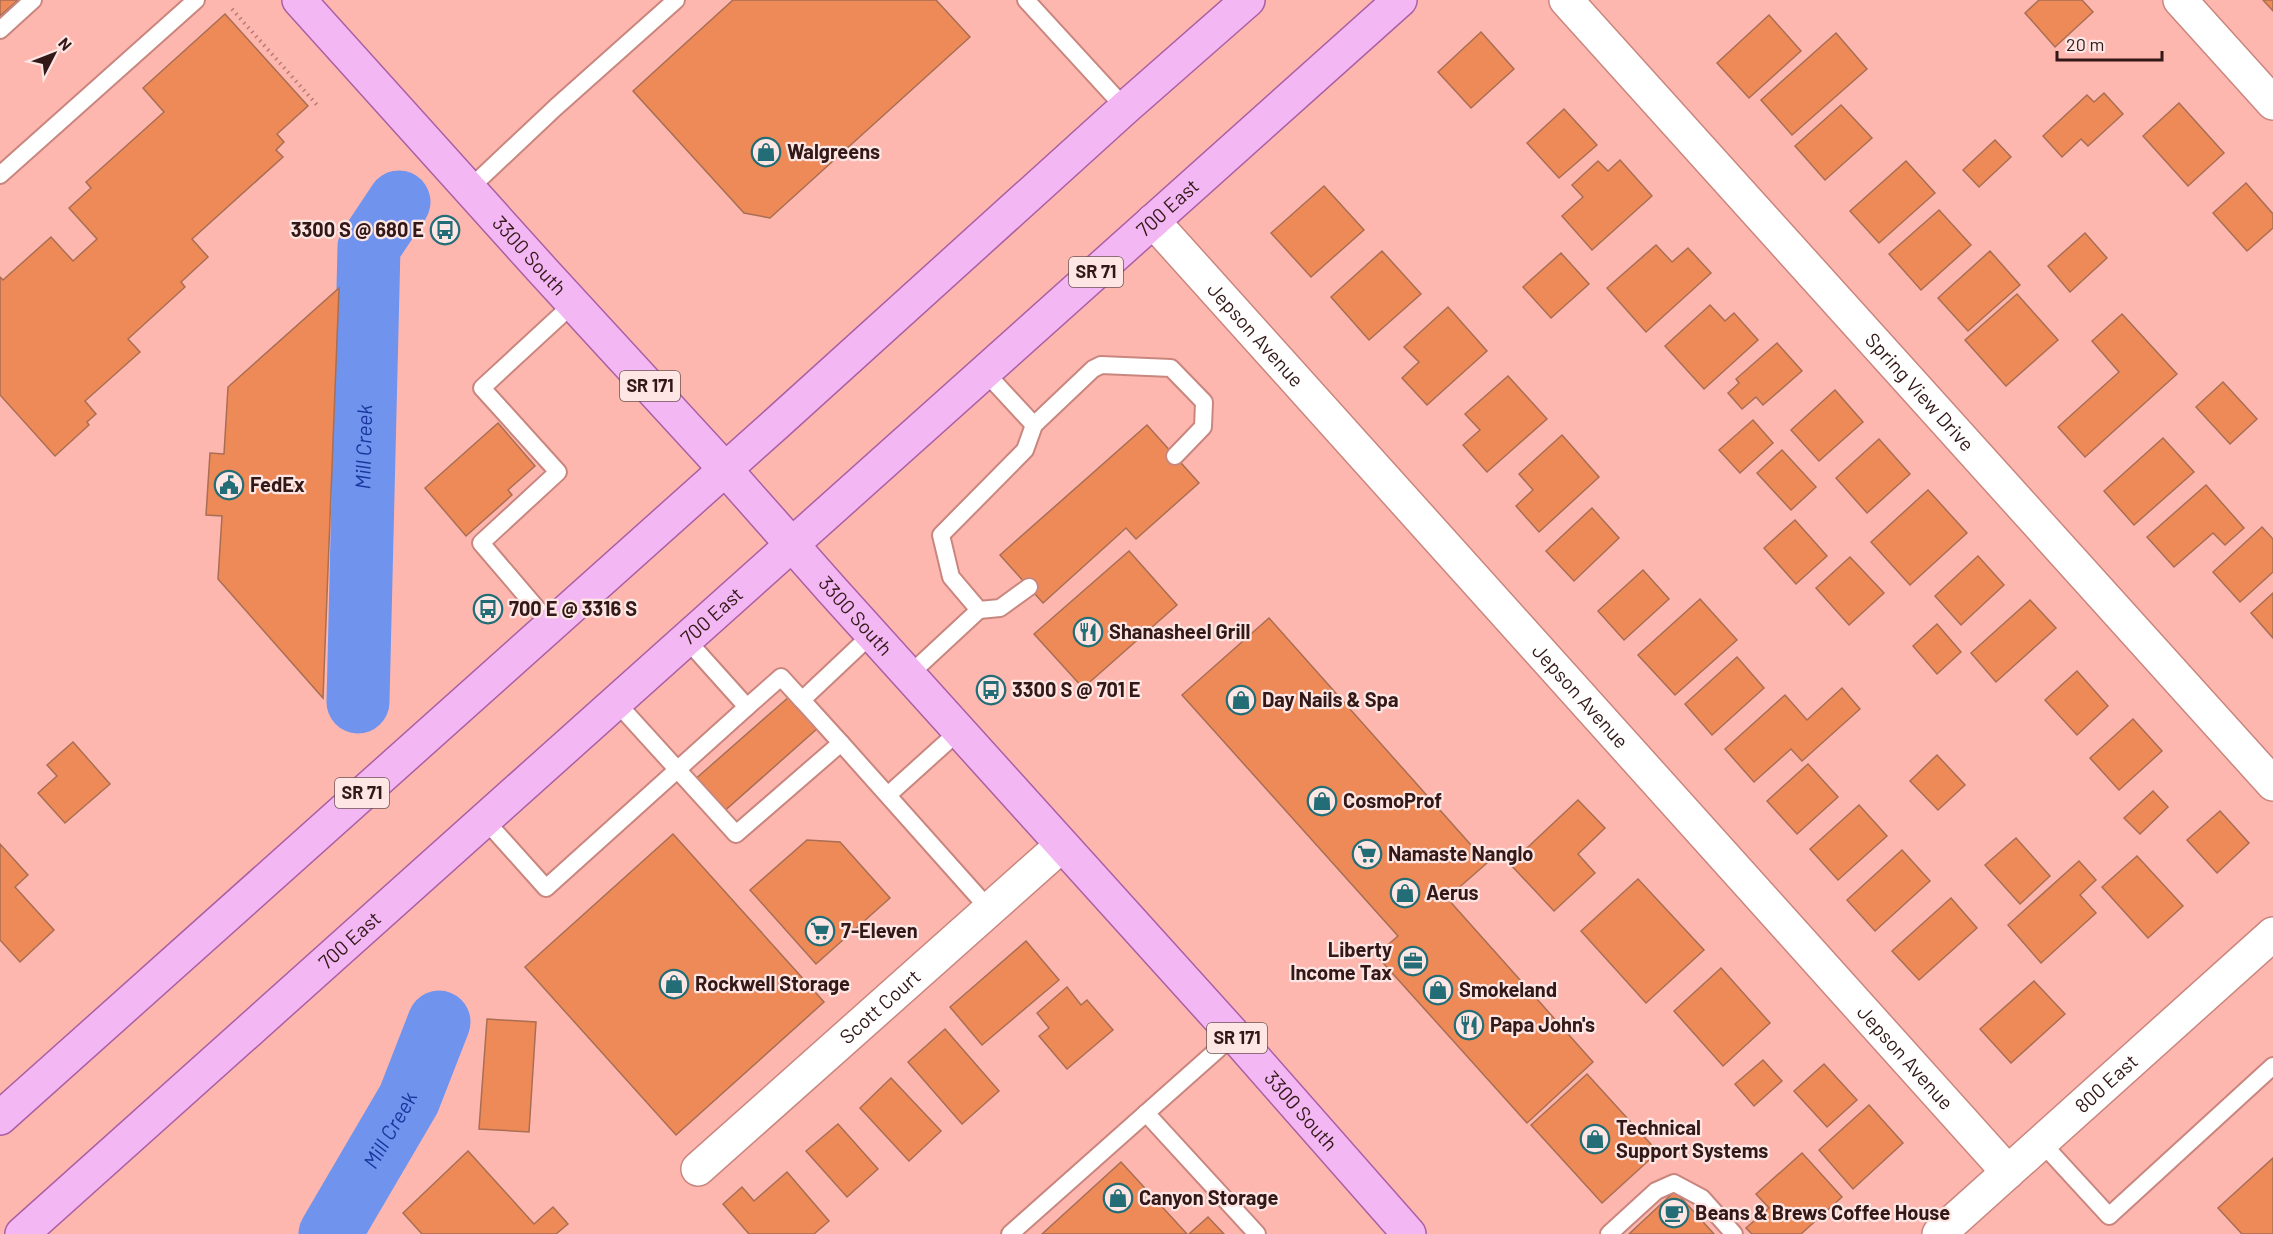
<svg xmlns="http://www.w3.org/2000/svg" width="2273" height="1234" viewBox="0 0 2273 1234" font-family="Barlow,sans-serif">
<rect width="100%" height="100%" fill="#feb7af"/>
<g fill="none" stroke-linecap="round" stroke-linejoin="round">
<!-- river -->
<g stroke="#7094ee" stroke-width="63">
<path id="s1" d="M358 702 369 247 399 202"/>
<path id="s2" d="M330 1234 409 1099 439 1022"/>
</g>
</g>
<!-- building -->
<g fill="#ee8a57" stroke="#a96e53" stroke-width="1.5">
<path d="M0 0H18L0 16Z"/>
<path d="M733 0H936L970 37 770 218 744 213 633 91Z"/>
<path d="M2039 0H2082L2093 12 2055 47 2025 13Z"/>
<path d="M2263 0H2273V11Z"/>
<path d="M225 14 308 106 277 134 284 142 276 150 283 157 192 239 208 257 181 282 185 287 128 339 140 352 85 401 96 414 87 422 89 425 55 456 0 395V277L3 280 51 237 73 261 97 239 69 208 91 188 86 182 164 112 143 88Z"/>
<path d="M1769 15 1801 51 1749 98 1717 63Z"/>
<path d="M1481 32 1514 69 1471 108 1438 72Z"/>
<path d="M1836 33 1867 69 1792 135 1761 100Z"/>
<path d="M2104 93 2123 114 2088 146 2081 139 2062 157 2043 136 2087 95 2094 102Z"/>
<path d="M2179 103 2224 153 2188 186 2143 136Z"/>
<path d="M1841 105 1872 138 1825 180 1795 146Z"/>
<path d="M1564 109 1597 145 1559 178 1527 143Z"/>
<path d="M1995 140 2011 157 1979 187 1963 170Z"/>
<path d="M1620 160 1652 196 1592 250 1562 216 1583 197 1572 185 1598 161 1608 171Z"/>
<path d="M1906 161 1935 193 1879 243 1850 211Z"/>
<path d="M2246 183 2273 214V228L2247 251 2213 213Z"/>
<path d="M1324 186 1364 230 1311 277 1271 233Z"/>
<path d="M1939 210 1971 245 1921 290 1889 254Z"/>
<path d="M2085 233 2107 258 2070 292 2048 266Z"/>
<path d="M1656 245 1672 262 1688 248 1711 273 1646 332 1607 288Z"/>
<path d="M1382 251 1421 294 1369 340 1331 297Z"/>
<path d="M1990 251 2020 285 1968 331 1938 298Z"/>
<path d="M1561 253 1589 284 1551 318 1523 287Z"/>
<path d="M339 288 323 698 218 579 222 516 206 515 210 453 224 454 228 387Z"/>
<path d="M2017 294 2058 340 2006 386 1965 340Z"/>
<path d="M1710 305 1725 321 1734 313 1758 340 1704 389 1665 346Z"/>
<path d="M1448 307 1487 351 1427 405 1402 378 1419 362 1404 347Z"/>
<path d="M2122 314 2177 374 2085 457 2058 427 2119 372 2092 341Z"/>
<path d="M1777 343 1802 371 1763 405 1756 397 1742 409 1728 393 1739 383 1736 379Z"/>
<path d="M1508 376 1547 419 1487 472 1463 445 1480 430 1465 414Z"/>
<path d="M2223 382 2257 419 2230 444 2196 407Z"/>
<path d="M1835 390 1863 422 1819 461 1791 430Z"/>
<path d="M1753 420 1773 443 1740 473 1719 450Z"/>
<path d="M498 423 535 466 508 490 512 495 466 536 425 488Z"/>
<path d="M1147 425 1199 483 1136 539 1126 528 1043 603 1000 555Z"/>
<path d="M1562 435 1599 477 1539 532 1516 506 1533 490 1519 474Z"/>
<path d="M2163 438 2194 472 2134 525 2104 491Z"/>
<path d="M1879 439 1910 474 1867 513 1836 478Z"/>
<path d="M1782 450 1816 487 1791 510 1757 473Z"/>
<path d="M2206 485 2244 528 2225 545 2213 533 2174 567 2147 537Z"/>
<path d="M1928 490 1967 533 1910 585 1871 542Z"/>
<path d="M1592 508 1619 538 1574 581 1546 551Z"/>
<path d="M1795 520 1827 556 1796 584 1764 548Z"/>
<path d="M2262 527 2273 539V572L2240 602 2213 572Z"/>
<path d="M1129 551 1177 605 1083 688 1034 634Z"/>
<path d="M1978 556 2004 585 1961 625 1935 596Z"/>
<path d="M1850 557 1884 593 1849 625 1816 588Z"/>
<path d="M1643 570 1669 599 1624 640 1598 611Z"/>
<path d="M2273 593V638L2251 613Z"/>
<path d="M1700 599 1737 640 1675 695 1638 655Z"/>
<path d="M2030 600 2056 628 1996 682 1971 653Z"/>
<path d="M1269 618 1487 863 1447 898 1593 1062 1527 1123 1376 955 1398 936 1182 695Z"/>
<path d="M1937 624 1961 652 1937 674 1913 646Z"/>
<path d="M1737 657 1764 688 1712 735 1685 704Z"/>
<path d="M2077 671 2108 706 2077 735 2045 700Z"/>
<path d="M1842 688 1860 709 1802 761 1791 749 1754 782 1725 749 1785 695 1807 720Z"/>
<path d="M790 696 818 728 721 814 692 782Z"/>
<path d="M2133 719 2162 751 2119 790 2090 758Z"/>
<path d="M73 742 110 784 65 823 38 793 57 776 47 765Z"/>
<path d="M1937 755 1965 785 1938 810 1910 781Z"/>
<path d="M1808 764 1838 797 1797 834 1767 801Z"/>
<path d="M2153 791 2168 807 2140 834 2124 818Z"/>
<path d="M1578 800 1605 828 1578 854 1595 873 1554 911 1510 864Z"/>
<path d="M1859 805 1887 836 1838 880 1810 849Z"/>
<path d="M2220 811 2249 843 2217 873 2187 840Z"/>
<path d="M673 834 824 1002 676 1135 525 967Z"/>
<path d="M2016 838 2050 876 2020 904 1985 865Z"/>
<path d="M807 840 840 842 890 898 816 964 750 890Z"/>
<path d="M0 844 28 875 15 887 54 930 20 962 0 940Z"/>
<path d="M1902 850 1930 881 1875 931 1847 900Z"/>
<path d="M2137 856 2183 906 2148 938 2102 887Z"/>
<path d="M2079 861 2096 880 2080 895 2096 913 2041 963 2008 925Z"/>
<path d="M1638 879 1704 950 1646 1003 1581 931Z"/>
<path d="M1951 898 1977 928 1919 980 1892 951Z"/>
<path d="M1026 941 1059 980 982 1045 950 1007Z"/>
<path d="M1721 968 1770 1023 1723 1066 1674 1011Z"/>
<path d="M2034 981 2065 1014 2011 1063 1980 1029Z"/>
<path d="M1067 987 1081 1005 1087 1000 1113 1030 1067 1069 1039 1036 1049 1028 1037 1013Z"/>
<path d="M487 1019 536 1022 529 1132 479 1129Z"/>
<path d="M945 1029 999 1091 962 1124 908 1062Z"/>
<path d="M1763 1060 1782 1081 1754 1106 1735 1084Z"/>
<path d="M1824 1064 1857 1100 1827 1127 1794 1091Z"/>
<path d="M1587 1074 1658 1152 1602 1203 1531 1125Z"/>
<path d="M891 1078 941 1131 909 1161 860 1108Z"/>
<path d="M1869 1105 1903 1143 1853 1189 1819 1150Z"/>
<path d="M838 1124 878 1169 847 1197 806 1151Z"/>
<path d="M468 1151 534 1224 553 1207 568 1224 556 1234H422L403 1213Z"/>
<path d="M1802 1153 1842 1197 1801 1234H1752L1746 1228 1769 1208 1756 1194Z"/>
<path d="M2273 1158V1234H2242L2218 1208Z"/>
<path d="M1121 1162 1187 1234H1042Z"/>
<path d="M787 1172 829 1221 814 1234H749L723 1204 742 1187 754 1201Z"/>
<path d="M1675 1191 1714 1234H1629Z"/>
<path d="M1208 1217 1224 1234H1189Z"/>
</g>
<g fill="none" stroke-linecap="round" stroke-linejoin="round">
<!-- service casing -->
<g stroke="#c9867f" stroke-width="20">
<g id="service">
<path d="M1026 0 1125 108"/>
<path d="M0 30 33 0"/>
<path d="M0 175 196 0"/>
<path d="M469 189 556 107 676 0"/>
<path d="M985 372 1034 425"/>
<path d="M1029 587 1000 608 979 610 951 577 941 535 1025 450 1034 425 1093 369 1101 365 1171 368 1204 402 1203 427 1175 456"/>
<path d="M551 625 481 543 558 472 482 388 574 303"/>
<path d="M686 639 747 707 781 677 802 700 872 634"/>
<path d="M909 675 979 610"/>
<path d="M802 700 841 743"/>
<path d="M616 702 736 834 841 743 989 909"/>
<path d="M888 795 959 731"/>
<path d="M485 820 546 888 747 707"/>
<path d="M1146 1113 1257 1234"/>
<path d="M2041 1142 2109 1216 2273 1066"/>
<path d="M1010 1234 1234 1035"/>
<path d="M1609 1234 1656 1191 1674 1183 1702 1198 1734 1234"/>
</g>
</g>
<!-- minor casing -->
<g stroke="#c9867f" stroke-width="36">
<g id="minor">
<path id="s3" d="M1566 0 2273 784"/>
<path d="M2180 0 2273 103"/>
<path id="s4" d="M1153 221 2008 1172"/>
<path id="s5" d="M698 1169 1062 845"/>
<path id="s6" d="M1939 1234 2273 934"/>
</g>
</g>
<!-- primary casing -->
<g stroke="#aa60a2" stroke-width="36">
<g id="primary">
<path id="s7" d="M299 0 544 272 725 469 833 591 1234 1035 1409 1234"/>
<path d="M0 1118 777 423 1125 108 1248 0"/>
<path id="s8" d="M22 1234 1400 0"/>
</g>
</g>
<!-- path -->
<path stroke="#b47d77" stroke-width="4" stroke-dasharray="1.5 4.5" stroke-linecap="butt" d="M232 9 317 105"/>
<!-- service -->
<use href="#service" stroke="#fff" stroke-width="16"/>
<!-- minor -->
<use href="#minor" stroke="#fff" stroke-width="33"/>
<!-- primary -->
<use href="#primary" stroke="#f3b7f4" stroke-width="33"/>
</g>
<!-- icons -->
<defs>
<g id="shop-ring" transform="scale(1.5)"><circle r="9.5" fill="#fde6e3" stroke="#236d76" stroke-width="1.5"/><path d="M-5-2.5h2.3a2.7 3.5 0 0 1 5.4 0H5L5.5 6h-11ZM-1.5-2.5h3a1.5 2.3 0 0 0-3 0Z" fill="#236d76"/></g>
<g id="bus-ring" transform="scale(1.5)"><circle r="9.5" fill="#fde6e3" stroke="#236d76" stroke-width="1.5"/><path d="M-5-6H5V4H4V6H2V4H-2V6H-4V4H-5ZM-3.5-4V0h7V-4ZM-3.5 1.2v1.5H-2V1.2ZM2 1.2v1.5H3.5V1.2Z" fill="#236d76"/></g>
<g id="civic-ring" transform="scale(1.5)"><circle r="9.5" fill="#fde6e3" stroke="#236d76" stroke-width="1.5"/><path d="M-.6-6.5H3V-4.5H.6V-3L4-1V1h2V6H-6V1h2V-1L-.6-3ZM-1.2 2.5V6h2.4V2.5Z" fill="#236d76"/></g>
<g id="restaurant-ring" transform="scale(1.5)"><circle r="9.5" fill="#fde6e3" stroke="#236d76" stroke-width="1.5"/><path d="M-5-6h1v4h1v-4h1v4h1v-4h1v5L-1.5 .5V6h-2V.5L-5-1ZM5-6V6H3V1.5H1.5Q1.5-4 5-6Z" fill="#236d76"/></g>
<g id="supermarket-ring" transform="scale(1.5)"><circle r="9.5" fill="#fde6e3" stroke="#236d76" stroke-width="1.5"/><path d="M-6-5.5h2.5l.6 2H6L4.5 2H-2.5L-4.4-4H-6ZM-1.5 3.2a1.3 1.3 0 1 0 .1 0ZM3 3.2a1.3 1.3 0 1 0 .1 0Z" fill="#236d76"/></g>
<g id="office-ring" transform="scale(1.5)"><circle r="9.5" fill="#fde6e3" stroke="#236d76" stroke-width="1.5"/><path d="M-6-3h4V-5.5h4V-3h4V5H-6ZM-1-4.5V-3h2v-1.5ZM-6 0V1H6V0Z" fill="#236d76"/></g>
<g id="cafe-ring" transform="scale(1.5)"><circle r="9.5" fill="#fde6e3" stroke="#236d76" stroke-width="1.5"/><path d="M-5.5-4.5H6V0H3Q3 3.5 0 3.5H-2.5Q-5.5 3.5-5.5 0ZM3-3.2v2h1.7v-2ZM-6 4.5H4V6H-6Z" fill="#236d76"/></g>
</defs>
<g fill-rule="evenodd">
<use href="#shop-ring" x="766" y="152"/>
<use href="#bus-ring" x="445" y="230"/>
<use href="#civic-ring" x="229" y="485"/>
<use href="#bus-ring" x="488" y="609"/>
<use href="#restaurant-ring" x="1088" y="632"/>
<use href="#bus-ring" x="991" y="690"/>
<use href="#shop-ring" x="1241" y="700"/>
<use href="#shop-ring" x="1322" y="801"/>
<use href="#supermarket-ring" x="1367" y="854"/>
<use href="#shop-ring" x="1405" y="893"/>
<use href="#supermarket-ring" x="820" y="931"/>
<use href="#office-ring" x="1413" y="961"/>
<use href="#shop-ring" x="674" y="984"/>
<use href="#shop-ring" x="1438" y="990"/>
<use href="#restaurant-ring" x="1469" y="1025"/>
<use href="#shop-ring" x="1595" y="1139"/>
<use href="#shop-ring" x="1118" y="1198"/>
<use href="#cafe-ring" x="1674" y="1213"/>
</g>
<g text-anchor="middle" stroke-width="4.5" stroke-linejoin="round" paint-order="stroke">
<!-- shield labels -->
<g fill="#fde6e3" stroke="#6f5654" stroke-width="1.5">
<rect x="1069" y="257" width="54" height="30" rx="4.5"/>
<rect x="620" y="371" width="60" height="30" rx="4.5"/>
<rect x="335" y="778" width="54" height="30" rx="4.5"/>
<rect x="1207" y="1023" width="60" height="30" rx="4.5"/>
</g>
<g font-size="18" font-weight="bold" fill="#321816">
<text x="1096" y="278">SR 71</text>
<text x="650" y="392">SR 171</text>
<text x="362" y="799">SR 71</text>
<text x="1237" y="1044">SR 171</text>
</g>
<!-- poi labels -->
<g font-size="20" font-weight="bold" fill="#321816" stroke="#fde6e3" text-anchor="start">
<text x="787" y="159">Walgreens</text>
<text x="424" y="237" text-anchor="end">3300 S @ 680 E</text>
<text x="250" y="492">FedEx</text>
<text x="509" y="616">700 E @ 3316 S</text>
<text x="1109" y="639">Shanasheel Grill</text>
<text x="1012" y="697">3300 S @ 701 E</text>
<text x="1262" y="707">Day Nails &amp; Spa</text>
<text x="1343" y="808">CosmoProf</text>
<text x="1388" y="861">Namaste Nanglo</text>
<text x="1426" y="900">Aerus</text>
<text x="841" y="938">7-Eleven</text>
<text x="1392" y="957" text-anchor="end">Liberty<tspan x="1392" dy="23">Income Tax</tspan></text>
<text x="695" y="991">Rockwell Storage</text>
<text x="1459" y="997">Smokeland</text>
<text x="1490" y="1032">Papa John's</text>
<text x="1616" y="1135">Technical<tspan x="1616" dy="23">Support Systems</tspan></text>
<text x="1139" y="1205">Canyon Storage</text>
<text x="1695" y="1220">Beans &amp; Brews Coffee House</text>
</g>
<!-- street labels -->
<g font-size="20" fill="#321816" stroke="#fde6e3">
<text dy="7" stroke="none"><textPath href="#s8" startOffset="1538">700 East</textPath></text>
<text dy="7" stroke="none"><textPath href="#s7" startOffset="344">3300 South</textPath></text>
<text dy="7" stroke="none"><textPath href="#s4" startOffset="153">Jepson Avenue</textPath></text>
<text dy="7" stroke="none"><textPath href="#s3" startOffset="528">Spring View Drive</textPath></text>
<text dy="7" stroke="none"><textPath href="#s7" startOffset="830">3300 South</textPath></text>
<text dy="7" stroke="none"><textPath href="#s8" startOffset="926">700 East</textPath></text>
<text dy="7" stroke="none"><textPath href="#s4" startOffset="639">Jepson Avenue</textPath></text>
<text dy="7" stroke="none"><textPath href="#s8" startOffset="440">700 East</textPath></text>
<text dy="7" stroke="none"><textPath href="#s5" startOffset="244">Scott Court</textPath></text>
<text dy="7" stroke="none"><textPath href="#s4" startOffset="1125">Jepson Avenue</textPath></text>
<text dy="7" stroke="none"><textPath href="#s6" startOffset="225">800 East</textPath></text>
<text dy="7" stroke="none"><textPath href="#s7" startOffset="1496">3300 South</textPath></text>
</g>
<!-- water labels -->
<g font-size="21" font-style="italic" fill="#1b369d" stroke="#fde6e3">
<text dy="7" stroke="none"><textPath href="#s1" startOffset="255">Mill Creek</textPath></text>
<text dy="7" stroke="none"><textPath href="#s2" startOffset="120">Mill Creek</textPath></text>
</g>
</g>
<!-- north arrow -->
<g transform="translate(54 54) rotate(48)" stroke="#fde6e3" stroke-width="4.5" paint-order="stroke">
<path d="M0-4.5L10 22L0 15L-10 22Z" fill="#321816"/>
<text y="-9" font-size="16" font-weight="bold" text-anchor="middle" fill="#321816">N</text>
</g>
<!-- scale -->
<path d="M2057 51v9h105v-9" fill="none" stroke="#321816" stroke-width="3"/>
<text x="2066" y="51" font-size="18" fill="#321816" stroke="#fde6e3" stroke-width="4.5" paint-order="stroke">20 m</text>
</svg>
